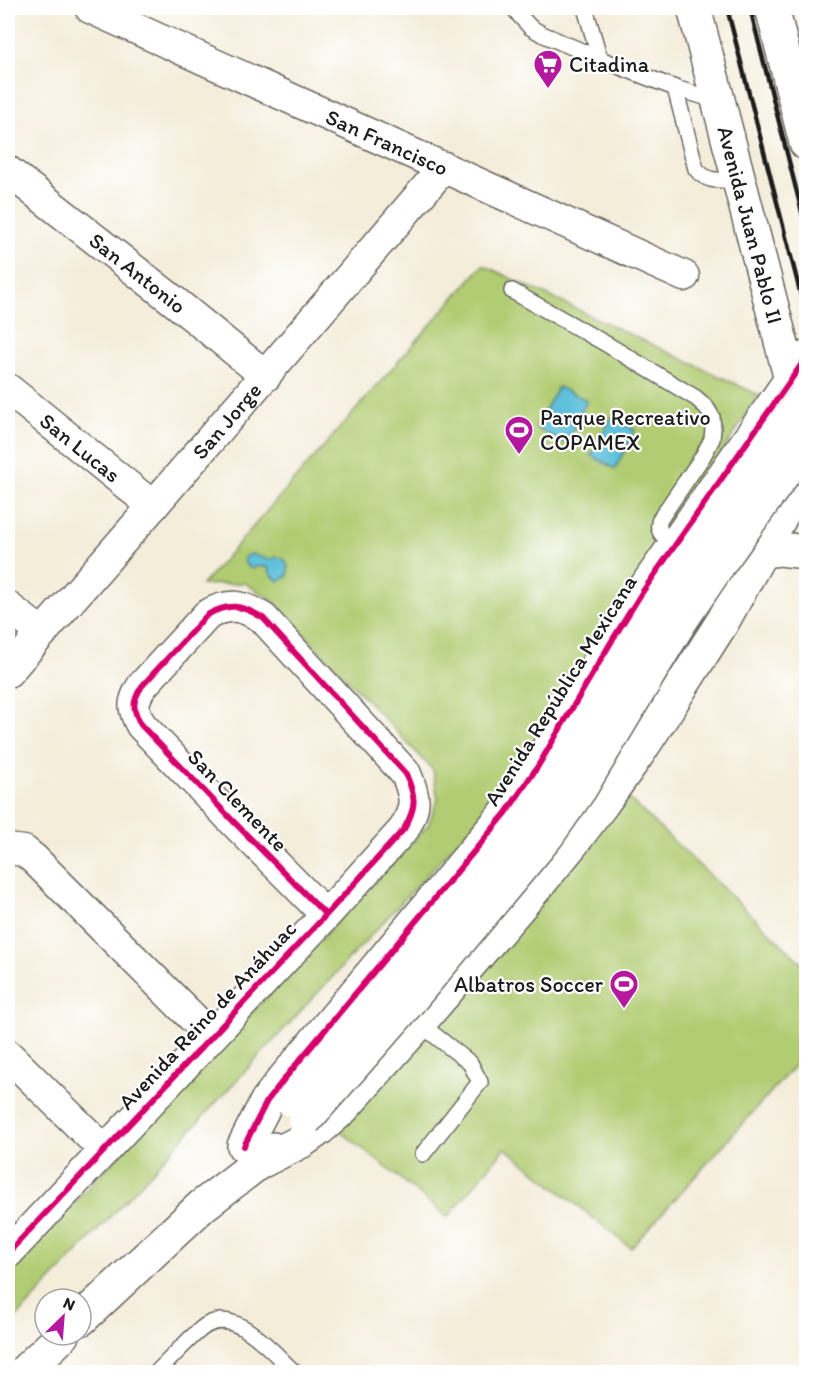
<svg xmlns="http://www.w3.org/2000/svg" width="814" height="1380" viewBox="0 0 814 1380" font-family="Itim,sans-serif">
<rect width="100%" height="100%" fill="#fff"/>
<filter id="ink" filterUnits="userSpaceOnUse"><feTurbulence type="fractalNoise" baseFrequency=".0167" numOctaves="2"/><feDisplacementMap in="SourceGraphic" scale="12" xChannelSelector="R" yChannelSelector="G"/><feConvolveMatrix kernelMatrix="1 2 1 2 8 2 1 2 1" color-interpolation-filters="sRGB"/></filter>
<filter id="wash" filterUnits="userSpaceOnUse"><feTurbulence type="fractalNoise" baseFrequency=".008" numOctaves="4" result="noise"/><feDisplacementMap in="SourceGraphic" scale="24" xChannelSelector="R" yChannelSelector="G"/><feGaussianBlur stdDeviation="1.35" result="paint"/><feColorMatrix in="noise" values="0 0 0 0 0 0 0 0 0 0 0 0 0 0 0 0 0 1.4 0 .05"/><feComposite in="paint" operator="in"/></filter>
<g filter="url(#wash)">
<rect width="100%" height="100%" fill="#f4edda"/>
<!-- green -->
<g fill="#b1cc72" stroke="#667447" stroke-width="1.5">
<path d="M483 265 759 395 522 764 526 768 8 1327V1273L428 825 438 799 433 770 273 601 245 583 202 585Z"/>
<path d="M626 796 806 967V1053L631 1248 505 1148 448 1217 339 1130Z"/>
</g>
<!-- water -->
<g fill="#5ec1dc" stroke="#3d6e7c" stroke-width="1.5">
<path d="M558 387 587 400 566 444 536 428Z"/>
<path d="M612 417 635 430 615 469 591 455Z"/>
<path d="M252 554 269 560 276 557 284 559 288 566V576L279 581 271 575 268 568 260 566 252 569 245 564 244 557Z"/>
</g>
</g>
<g filter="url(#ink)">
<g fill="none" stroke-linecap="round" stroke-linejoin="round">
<!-- lane casing -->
<g stroke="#68655e" stroke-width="18">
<g id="lane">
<path d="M514 8 520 16 530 27 542 34 600 59 675 88 696 169C708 184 721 180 738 179"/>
<path d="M585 8 600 59"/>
<path d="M675 88 718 101"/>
<path d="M512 291 608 345 696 398 706 407 712 417 713 429 712 439 703 456 660 519C655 532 665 538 675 545"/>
<path d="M419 1023 470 1063 480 1082 423 1154"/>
<path d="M157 1372C172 1358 185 1342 201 1329 233 1302 272 1352 294 1372"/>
</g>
</g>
<!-- street casing -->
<g stroke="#68655e" stroke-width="33">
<g id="street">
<path id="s1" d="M90 8 684 276"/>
<path id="s2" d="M8 171 174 301 266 376"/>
<path id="s3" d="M8 389 153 506"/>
<path d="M8 607 42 633"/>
<path id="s4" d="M8 672 153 506 444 167"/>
<path d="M8 849 24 851 34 859 211 1036"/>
<path d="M8 1055 104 1150"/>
<path d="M8 1253 326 915 404 829C417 806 416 798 406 774L263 618C242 605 229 602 207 615L142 686C132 702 132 708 141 725L235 823 326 915"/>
</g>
</g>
<!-- secondary casing -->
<g stroke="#68655e" stroke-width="36">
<g id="secondary">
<path id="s5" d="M694 8 795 395"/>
<path d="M772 8 806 143"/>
<path d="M761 551 780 549 806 552"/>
<path d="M244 1146 267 1101 285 1078 506 813 538 766 613 639 641 594 806 358"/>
<path d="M258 1163 302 1141 319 1129 342 1109 419 1023 542 880 571 845 602 804 639 752 669 706 723 621 785 509 806 477"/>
<path d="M81 1319 202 1206 258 1163 273 1149"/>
<path d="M24 1372 63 1335"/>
</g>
</g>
<!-- lane -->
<use href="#lane" stroke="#fff" stroke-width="15"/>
<!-- street -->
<use href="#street" stroke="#fff" stroke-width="30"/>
<!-- secondary -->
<use href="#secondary" stroke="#fff" stroke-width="33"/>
<!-- rail -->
<g stroke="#1c1c1c" stroke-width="4.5">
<path d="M727 8 806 315"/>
<path d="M750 8 806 228"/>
</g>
<!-- secondary-bridge casing -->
<g stroke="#68655e" stroke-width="36" stroke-linecap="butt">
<g id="secondary-bridge">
<path d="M288 1098 441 921 523 821 559 770 619 667 660 602 716 521 806 396"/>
<path d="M305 1120 400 1012 547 836 580 789 678 625 721 561 806 442"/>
</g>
</g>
<!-- secondary-bridge -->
<use href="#secondary-bridge" stroke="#fff" stroke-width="33"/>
<!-- cycleway casing -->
<g stroke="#fff" stroke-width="10">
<g id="cycleway">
<path d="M244 1146 267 1101 285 1078 506 813 538 766 613 639 641 594 806 358"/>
<path d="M8 1253 326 915 404 829C417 806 416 798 406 774L263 618C242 605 229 602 207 615L142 686C132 702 132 708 141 725L235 823 326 915"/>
</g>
</g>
<!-- cycleway -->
<use href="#cycleway" stroke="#d6006c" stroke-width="6"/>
</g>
</g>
<!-- icons -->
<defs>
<g id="supermarket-pin" transform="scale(1.5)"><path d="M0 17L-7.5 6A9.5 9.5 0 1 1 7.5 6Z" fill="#b5179e" stroke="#fff"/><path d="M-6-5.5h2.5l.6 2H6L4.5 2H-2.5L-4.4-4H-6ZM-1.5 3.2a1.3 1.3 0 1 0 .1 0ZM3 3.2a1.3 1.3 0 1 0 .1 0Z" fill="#fff"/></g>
<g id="stadium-pin" transform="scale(1.5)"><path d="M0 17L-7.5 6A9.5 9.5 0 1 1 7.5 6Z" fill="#b5179e" stroke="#fff"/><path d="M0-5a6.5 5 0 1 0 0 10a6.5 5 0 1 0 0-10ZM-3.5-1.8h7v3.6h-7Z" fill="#fff"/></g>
</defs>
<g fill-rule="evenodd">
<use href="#supermarket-pin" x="548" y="64"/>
<use href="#stadium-pin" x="519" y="430"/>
<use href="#stadium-pin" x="624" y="984"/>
</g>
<g text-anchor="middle" stroke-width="4.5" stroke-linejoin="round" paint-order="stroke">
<!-- poi labels -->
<g font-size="22" fill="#1c1c1c" stroke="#fff" text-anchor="start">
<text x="569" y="72">Citadina</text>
<text x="540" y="425">Parque Recreativo<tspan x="540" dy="25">COPAMEX</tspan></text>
<text x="603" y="992" text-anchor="end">Albatros Soccer</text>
</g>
<!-- street labels -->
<g font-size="22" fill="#1c1c1c" stroke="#fff">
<text dy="8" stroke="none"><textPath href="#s1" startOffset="326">San Francisco</textPath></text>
<text dy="8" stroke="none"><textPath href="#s5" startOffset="224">Avenida Juan Pablo II</textPath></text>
<text dy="8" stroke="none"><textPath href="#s2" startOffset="165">San Antonio</textPath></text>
<text dy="8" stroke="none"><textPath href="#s4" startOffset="333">San Jorge</textPath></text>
<text dy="8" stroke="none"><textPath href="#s3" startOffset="93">San Lucas</textPath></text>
<text transform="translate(560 690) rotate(-58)" y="8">Avenida República Mexicana</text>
<text transform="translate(238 800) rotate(46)" y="8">San Clemente</text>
<text transform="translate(207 1015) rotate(-47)" y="8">Avenida Reino de Anáhuac</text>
</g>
</g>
<!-- margin -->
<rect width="814" height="1380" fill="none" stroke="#fff" stroke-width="30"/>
<!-- north arrow -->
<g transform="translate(63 1317) rotate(25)"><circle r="28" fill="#ffffff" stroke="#a4a4a4" stroke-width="1.5"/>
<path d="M0-4.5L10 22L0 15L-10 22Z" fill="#b5179e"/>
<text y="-9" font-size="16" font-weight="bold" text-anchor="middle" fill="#1c1c1c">N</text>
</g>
</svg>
